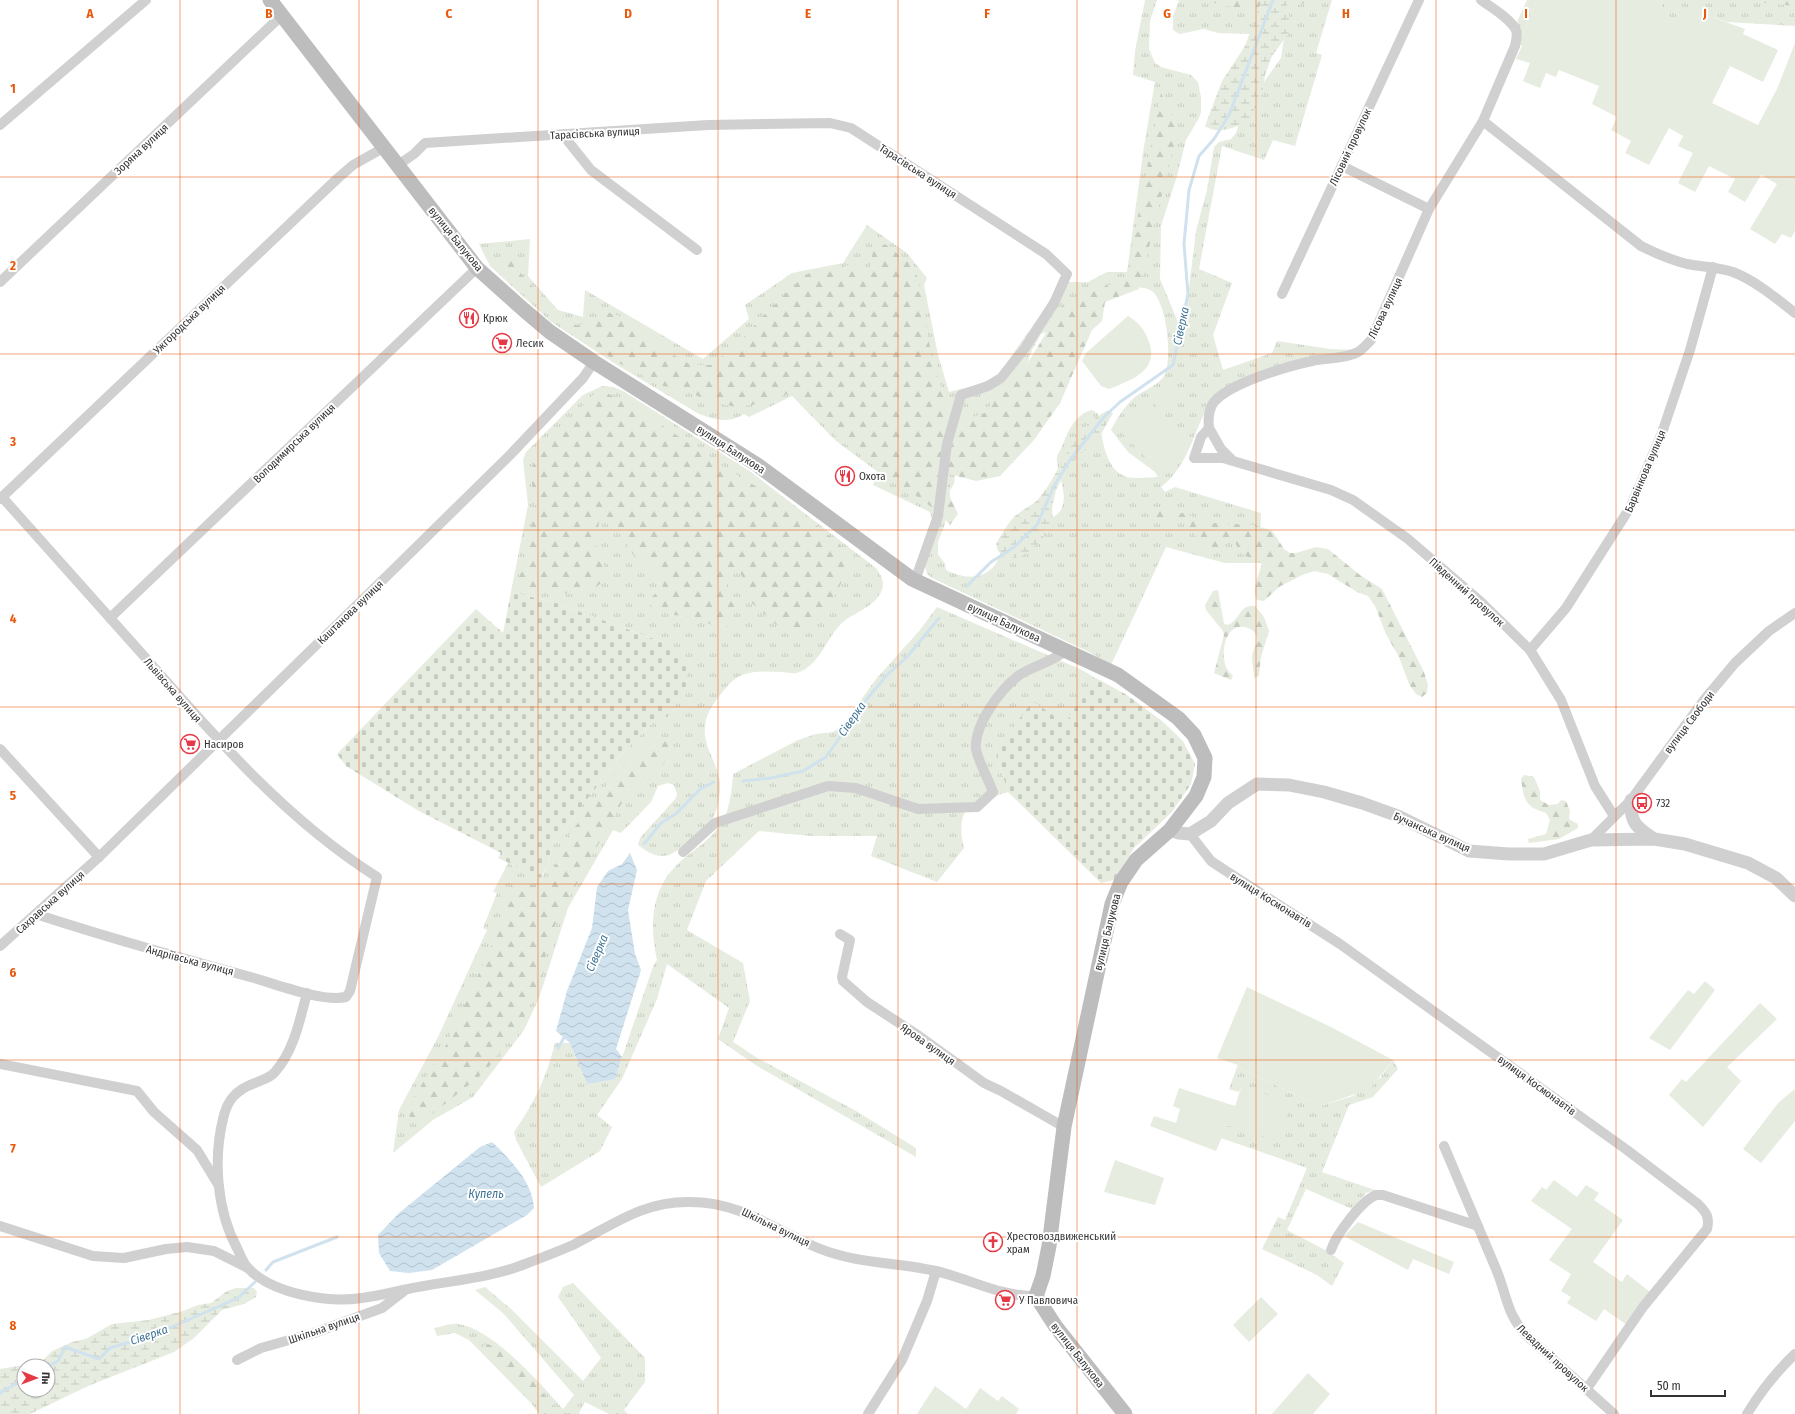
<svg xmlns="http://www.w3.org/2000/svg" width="1795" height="1414" viewBox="0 0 1795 1414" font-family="'Fira Sans Condensed',sans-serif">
<defs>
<pattern id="grass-tufts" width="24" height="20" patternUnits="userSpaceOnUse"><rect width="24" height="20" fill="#e6ecdf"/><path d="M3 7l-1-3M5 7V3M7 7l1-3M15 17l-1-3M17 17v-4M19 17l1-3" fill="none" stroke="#c6cbc0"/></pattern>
<pattern id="forest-firs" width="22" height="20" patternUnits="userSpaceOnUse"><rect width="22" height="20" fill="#e6ecdf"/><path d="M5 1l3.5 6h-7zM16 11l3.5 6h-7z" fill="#c6cbc0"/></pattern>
<pattern id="wetland-marsh" width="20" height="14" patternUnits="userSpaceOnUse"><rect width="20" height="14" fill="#e6ecdf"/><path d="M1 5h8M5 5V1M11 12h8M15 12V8" fill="none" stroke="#c6cbc0"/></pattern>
<pattern id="cemetery-stones" width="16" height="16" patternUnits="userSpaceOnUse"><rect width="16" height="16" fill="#e6ecdf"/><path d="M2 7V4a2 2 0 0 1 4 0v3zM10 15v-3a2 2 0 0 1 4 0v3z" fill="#c6cbc0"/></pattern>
<pattern id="water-waves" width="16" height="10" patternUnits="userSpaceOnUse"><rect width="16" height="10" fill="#cfe2ee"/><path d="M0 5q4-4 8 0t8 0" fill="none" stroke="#b2c2cd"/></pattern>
</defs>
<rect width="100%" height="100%" fill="#fff"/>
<!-- grass -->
<g fill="url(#grass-tufts)" fill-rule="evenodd">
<path d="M1145 0H1157L1150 21 1149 49 1155 63 1161 67 1191 75 1198 82 1201 97V112L1199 118 1186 140 1177 176 1161 226 1160 279 1178 322 1185 321 1196 231 1207 190 1214 147 1219 142 1231 139 1236 133 1244 110 1281 58 1284 38 1278 35 1218 33 1204 29 1179 34 1173 30V16L1179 0H1332L1316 53 1322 55 1295 146 1273 140 1264 160 1222 146 1199 269 1232 283 1213 335 1223 370 1272 353 1277 341 1330 349 1356 350 1312 359 1211 400C1194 429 1189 466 1161 487L1165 492 1175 487 1261 513 1259 563H1225L1166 547 1111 665 1089 652 932 578 927 574 925 565 939 522 932 519 930 512 873 485 878 472 836 441 792 396 749 417 744 414C728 424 716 420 699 414L617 365 550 321 490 266 479 244 530 239 528 276 558 310 583 317 585 290 703 359 749 319 745 305 792 273 843 263 867 225 907 253 927 278 924 285 938 355 949 392 980 384 997 376 1046 307 1061 282H1088L1107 272H1127L1144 146 1155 82 1133 75 1135 51ZM1129 286C1135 287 1147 287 1152 291 1167 303 1173 360 1164 376 1158 386 1143 390 1134 398 1124 407 1117 418 1111 430L1128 452 1155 472 1158 477C1148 477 1136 479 1127 477 1103 470 1102 433 1098 414L1092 410C1074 414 1067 434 1061 449 1059 452 1056 457 1057 461 1058 476 1073 504 1055 516 1045 522 1022 524 1010 526 1007 534 999 562 994 566 981 581 962 578 946 570L945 564 938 554V542L945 524 947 495 954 484 956 466 1022 380 1032 350 1041 334 1059 327Z"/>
<path d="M1527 0H1537L1519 44V26L1517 22Z"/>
<path d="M1663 0H1795V26L1727 22 1678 6 1675 23 1659 19Z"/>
<path d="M602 386 613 387 623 391 751 472 876 568C881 575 885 582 882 590 875 607 856 611 843 622 826 637 821 665 797 673 793 674 786 672 782 672 758 671 740 669 725 689 716 700 706 712 705 726 702 749 722 767 720 790 719 800 717 813 711 821 704 831 679 852 668 855 657 859 646 851 638 845L640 838 676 798 677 794 674 785 668 783 658 786 651 802 621 833 613 830 568 908 539 998 524 1030 473 1097 433 1120 393 1153 399 1110 438 1037 487 930 483 928 497 893 493 892 508 863 542 878 549 862 552 845 621 755 659 716 665 643 556 603 511 592 528 505 523 460 526 452 583 395Z"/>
<path d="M937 607 1082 670 1094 677 1065 724 995 751 1008 792C999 795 982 798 975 802 958 812 960 832 964 848L937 882 871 856 877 836H811L759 831 706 881 687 930 743 963 750 1001 733 1042 759 1059 856 1111 916 1148V1157L757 1066 718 1039 729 1008 667 964 657 999 622 1079 597 1115 612 1127 600 1151 541 1187 516 1140 514 1132C535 1102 546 1078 555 1043H570L587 1084 615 1078 654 964 657 960C649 924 651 887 681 861 695 849 713 838 723 821 730 808 732 789 733 774L798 740 816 734 833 732 843 725 876 679 920 630Z"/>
<path d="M1393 1060 1398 1069 1373 1097 1349 1105 1322 1172 1375 1190 1366 1193 1352 1209 1306 1189 1287 1230 1327 1251 1344 1263 1332 1286 1317 1275 1262 1249 1278 1217 1285 1220 1307 1168 1221 1138 1227 1125 1282 1141 1242 1085 1239 1092 1229 1089 1237 1067 1320 1106 1353 1096 1380 1078Z"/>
<path d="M573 1283 645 1358V1382L624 1410 628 1414H609L585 1402 579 1413 581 1414H539L531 1403 469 1340 455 1333 437 1336 434 1328C441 1327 451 1323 458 1324 492 1328 541 1384 563 1409L574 1395 504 1314 475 1290 485 1287 511 1309 583 1381 601 1358 558 1297 563 1287Z"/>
</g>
<!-- forest -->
<g fill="url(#forest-firs)">
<path d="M1206 0H1314C1286 11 1234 12 1206 0Z"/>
<path d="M1739 0H1795V6Z"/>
<path d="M1161 93 1178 128 1139 289 1105 302 1102 321 1092 330 1060 403 1034 440 1000 476 976 481 949 474 950 497 958 514 950 525 937 511 839 439 793 392 757 404 736 407 712 402 678 388 663 386 617 362 559 323 535 303 501 265 507 251 517 253 521 274 553 310 578 326 607 312 633 321 667 351 691 365H710L732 349 783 296 805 275 850 265 860 273 870 269 873 251 885 244 913 266 919 282 932 359 953 424 987 412 996 393 1023 371 1063 305 1086 292 1126 280Z"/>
<path d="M604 392 631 404 707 456 808 519 839 543 851 562 827 613 806 629 795 632 778 626 752 603 738 566 731 573 726 588 736 609 728 626 719 629 699 618 674 615 657 610 650 605 649 600 663 586C657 573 650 562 636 559L622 537 616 522 605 517 599 520 596 552 605 568V580L592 590 571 594 523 586 519 577 524 569 536 499 531 480 535 457 594 394Z"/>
<path d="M1163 511 1182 513 1213 523 1253 525 1267 529 1273 532 1284 549 1290 553H1296L1316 547 1328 549 1360 575 1382 589 1424 672 1428 685 1427 693 1422 697 1416 694 1409 684 1399 657 1386 634 1375 606 1368 596 1357 592 1328 574 1314 571 1302 575 1279 587 1264 601 1257 600C1251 589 1259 575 1262 564L1240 553 1235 542 1227 540 1219 551 1213 555 1202 548 1193 531 1188 526 1175 520 1155 522 1151 516 1156 512Z"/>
<path d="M1218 590 1224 624 1228 625C1240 621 1239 604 1255 606L1264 617 1269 631 1261 657 1259 676 1254 678C1254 671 1252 664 1252 657 1252 649 1260 642 1255 633 1253 630 1248 628 1245 627 1224 623 1220 655 1227 669 1228 671 1231 674 1233 676L1231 680 1214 673 1224 635 1223 631 1206 610 1205 605 1213 591Z"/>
<path d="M658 737 667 738 673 748 663 765 634 782 587 864 546 942 544 972 523 1020 486 1071 426 1119 415 1121 405 1112 446 1045 492 944V929L506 918 501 908 505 887 542 885 556 864 565 840 615 774Z"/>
<path d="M1524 775 1534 777 1540 791V800L1549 805 1558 804 1561 800 1566 801 1570 811 1569 819 1578 824V828L1559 839 1529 843 1528 839 1546 834 1550 820 1546 813C1525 807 1524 800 1521 779Z"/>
<path d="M488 1344 501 1351 529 1375 556 1410 568 1414H547C543 1408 536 1404 531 1398 523 1389 519 1377 509 1368 500 1359 490 1356 483 1346Z"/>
</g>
<!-- wetland -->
<g fill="url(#wetland-marsh)" fill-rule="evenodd">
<path d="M1262 0H1286L1290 21 1288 34 1272 56 1265 75 1262 95 1248 121C1235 128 1217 135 1205 126L1222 81 1245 46Z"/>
<path d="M1107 411 1113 413 1100 436 1070 464 1056 490 1052 508 1053 523 1047 534 1027 553 1016 558 1003 556 998 551 996 544C1001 535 1008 523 1015 516 1023 509 1034 505 1040 497 1063 469 1072 427 1107 411Z"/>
<path d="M236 1288H254L257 1292 256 1297 244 1304 222 1310 194 1338 174 1352 88 1386 30 1414H0V1369L41 1362 52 1351 72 1342 86 1339 112 1324 149 1320 183 1311 198 1305 211 1303 227 1291ZM24 1366H48V1390H24Z"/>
</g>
<!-- cemetery -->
<g fill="url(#cemetery-stones)">
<path d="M511 592 556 603 665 643 688 660 685 693 665 719 659 716 621 755 552 845 549 862 541 878 498 858 501 853 419 811 346 766 337 754 476 609 503 633Z"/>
<path d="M1094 677 1127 695 1162 721 1183 741 1195 764 1191 784 1172 812 1134 848 1114 880 1101 883 1008 792 995 751 1033 701 1065 724Z"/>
</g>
<!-- green -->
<g fill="#e6ecdf">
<path d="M1537 0H1663L1660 19 1675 23 1678 5 1745 29 1743 34 1778 50 1763 82 1730 66 1712 103 1758 125 1777 89 1795 43V231L1791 238 1782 234 1775 244 1750 229 1777 184 1761 175 1745 202 1728 192 1735 179 1709 166 1695 192 1678 183 1693 153 1678 146 1683 136 1669 128 1649 165 1625 153 1631 141 1611 130 1617 117 1592 104 1599 86 1559 70 1556 77 1546 73 1540 88 1523 81 1530 63 1516 59 1522 46 1519 44Z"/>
<path d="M1128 316C1138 322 1144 329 1148 339 1161 369 1133 380 1109 389L1101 386 1082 361 1086 353Z"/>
<path d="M1172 381 1185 394 1164 414 1151 401Z"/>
<path d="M1145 399 1189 444 1160 472 1116 427Z"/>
<path d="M1705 981 1715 990 1670 1050 1649 1038 1688 990 1694 994Z"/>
<path d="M1247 987 1331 1027 1393 1060 1370 1089 1320 1106 1237 1067 1238 1065 1217 1058Z"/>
<path d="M1760 1003 1777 1019 1727 1067 1741 1081 1703 1127 1669 1095 1682 1079 1686 1082Z"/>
<path d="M1242 1085 1289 1103 1282 1142 1227 1125 1216 1151 1150 1126 1154 1116 1176 1123 1180 1109 1173 1106 1179 1088 1235 1106Z"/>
<path d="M1795 1089V1121L1761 1163 1743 1149 1779 1102Z"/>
<path d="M1115 1160 1164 1178 1155 1205 1104 1192Z"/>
<path d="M1554 1180 1577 1197 1586 1185 1599 1193 1594 1200 1623 1220 1593 1262 1622 1282 1627 1274 1650 1292 1627 1325 1604 1309 1596 1321 1567 1303 1571 1297 1561 1291 1571 1274 1549 1260 1572 1229 1531 1201 1542 1187 1546 1190Z"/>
<path d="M1358 1222 1454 1262 1449 1274 1413 1259 1408 1270 1344 1236Z"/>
<path d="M1261 1297 1278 1314 1249 1342 1233 1325Z"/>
<path d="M1308 1373 1330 1394 1313 1414H1272Z"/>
<path d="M935 1386 966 1409 980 1388 998 1401 1002 1396 1019 1409 1016 1414H917Z"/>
</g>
<!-- water -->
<g fill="url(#water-waves)">
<path d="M630 853 637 870 628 910 635 954 641 970 616 1049 622 1057 615 1079 587 1084 570 1043 556 1031 567 991 592 928 597 887 608 871 622 864Z"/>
<path d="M492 1142C511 1160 532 1181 534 1208L527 1215 432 1270 409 1273 390 1271 379 1253 378 1235 399 1213 480 1147Z"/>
</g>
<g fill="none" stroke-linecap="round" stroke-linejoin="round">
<!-- stream -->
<g stroke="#cfe2ee" stroke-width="3">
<path d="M967 586 991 562 1013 548 1037 525 1054 486 1070 460 1104 417 1120 402 1173 365 1188 294 1184 244 1189 190 1199 156 1214 139 1229 115 1273 0"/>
<path d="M743 781 771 778 803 771 826 757 866 700 887 675 907 657 939 618"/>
<path d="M644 844 661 823 677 813 700 789 714 782"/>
<path d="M558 1048 565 1036"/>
<path d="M266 1270 273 1262 337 1237"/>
<path d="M48 1366 58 1361 65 1347 99 1359 110 1348 151 1336 238 1298 255 1282"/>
<path d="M0 1393 24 1379"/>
</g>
<!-- minor -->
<g stroke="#d0d0d0" stroke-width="10">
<path d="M1483 121 1641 246C1657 254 1671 260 1687 264 1703 267 1718 267 1733 272 1756 281 1776 298 1795 313"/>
<path d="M0 125 146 0"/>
<path d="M563 135 591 170 697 250"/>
<path d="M398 165 414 154 425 143 708 125 830 123 851 128 1046 254 1067 274 1054 303 1025 348 1001 378 988 386 961 395 947 444 938 516 917 575 912 579"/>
<path d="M1342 166 1429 209"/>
<path d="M0 282 281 16"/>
<path d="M1282 294 1419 0"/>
<path d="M1209 428C1208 419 1208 410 1214 402 1230 383 1288 366 1312 361 1327 358 1345 359 1358 352 1363 349 1367 344 1371 340L1429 209 1483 121 1515 46C1516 41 1518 35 1516 30 1510 18 1492 8 1481 0"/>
<path d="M1233 461 1221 449 1209 428 1201 437 1194 458H1223L1233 461 1331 490 1353 500 1408 539 1480 601 1530 650 1561 700 1595 786 1614 816"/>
<path d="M2 497C49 550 96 602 143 655 214 736 285 819 377 877L350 991 346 997C323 1002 278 985 254 978 181 958 108 938 36 914"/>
<path d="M0 499 338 178 353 165 385 147"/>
<path d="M110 618 477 268"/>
<path d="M1530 650 1566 608 1631 506 1662 433 1690 350 1713 267"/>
<path d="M0 749 99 857"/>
<path d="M1190 834 1211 861 1223 869 1340 944 1627 1150 1698 1204C1706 1212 1710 1217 1707 1229L1643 1307 1586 1390"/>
<path d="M1591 840 1631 800 1704 700 1735 663 1769 631 1795 613"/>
<path d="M683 852 715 823 828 786 856 788 918 809 977 807 993 792C989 781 977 758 976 749 974 725 1000 690 1018 676 1033 665 1052 663 1066 650"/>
<path d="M840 934 850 940 842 977 843 981 867 1002 919 1036 984 1083 1001 1091 1064 1127"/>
<path d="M0 946 99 857 395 568 510 455 583 378 594 362"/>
<path d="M307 993C300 1019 294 1051 275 1072 270 1078 262 1080 255 1083 236 1090 227 1100 223 1119 213 1160 217 1211 237 1248 240 1254 243 1263 248 1268 272 1294 328 1303 362 1298 382 1296 403 1289 424 1286 457 1280 493 1277 525 1264 541 1258 557 1252 573 1245 613 1225 643 1201 690 1202 741 1202 773 1229 818 1248 857 1264 896 1262 936 1271 970 1279 1001 1297 1036 1296"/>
<path d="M0 1064 137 1091 154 1112 197 1150 219 1186"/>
<path d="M1444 1146C1461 1187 1479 1228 1496 1269 1507 1295 1506 1313 1526 1335L1614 1414"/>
<path d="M0 1226 93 1256 124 1258 166 1249 187 1247 214 1251 248 1268"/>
<path d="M1331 1250C1336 1235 1361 1201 1376 1195H1383L1478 1226"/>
<path d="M237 1360 261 1348 314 1333 382 1308 404 1291"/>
<path d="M868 1414 902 1360 927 1301 936 1271"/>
<path d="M1747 1414C1761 1391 1776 1372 1795 1354"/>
</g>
<!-- tertiary -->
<g stroke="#d0d0d0" stroke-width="13">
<path d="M1631 800C1630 823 1636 827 1654 839"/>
<path d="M1170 830 1179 833 1190 834 1211 821 1228 803 1257 784 1289 785 1324 792 1362 803 1398 816 1469 851 1509 854H1544L1591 840 1654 839 1685 844 1748 863 1776 878 1795 896"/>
</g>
<!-- secondary -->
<path stroke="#bdbdbd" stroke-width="15" d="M270 0 477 268 524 310 550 332 594 362 756 464 912 579 1118 675 1178 718 1194 735 1205 758 1204 777 1196 796 1170 830 1136 860 1121 882 1112 904 1064 1127 1049 1246 1043 1276 1036 1296 1056 1327 1125 1414"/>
</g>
<!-- grid -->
<path fill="none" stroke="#e8590c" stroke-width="1" stroke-opacity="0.55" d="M180 0V1414M359 0V1414M538 0V1414M718 0V1414M898 0V1414M1077 0V1414M1256 0V1414M1436 0V1414M1616 0V1414M0 177H1795M0 354H1795M0 530H1795M0 707H1795M0 884H1795M0 1060H1795M0 1237H1795"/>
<!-- icons -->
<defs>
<g id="restaurant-ring" transform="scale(1)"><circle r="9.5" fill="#fff" stroke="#e63946" stroke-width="1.5"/><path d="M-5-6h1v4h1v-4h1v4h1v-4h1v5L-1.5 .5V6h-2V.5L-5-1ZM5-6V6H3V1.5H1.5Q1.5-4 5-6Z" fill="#e63946"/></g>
<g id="supermarket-ring" transform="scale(1)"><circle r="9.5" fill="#fff" stroke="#e63946" stroke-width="1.5"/><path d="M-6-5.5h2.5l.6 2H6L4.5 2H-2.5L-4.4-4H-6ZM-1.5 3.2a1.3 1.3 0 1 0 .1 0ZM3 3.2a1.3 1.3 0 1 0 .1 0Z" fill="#e63946"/></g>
<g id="bus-ring" transform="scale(1)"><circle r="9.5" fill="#fff" stroke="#e63946" stroke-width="1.5"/><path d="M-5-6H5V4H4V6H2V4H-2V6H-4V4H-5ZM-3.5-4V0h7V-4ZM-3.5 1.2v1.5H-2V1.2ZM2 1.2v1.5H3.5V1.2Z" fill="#e63946"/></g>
<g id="church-ring" transform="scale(1)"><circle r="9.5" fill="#fff" stroke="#e63946" stroke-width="1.5"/><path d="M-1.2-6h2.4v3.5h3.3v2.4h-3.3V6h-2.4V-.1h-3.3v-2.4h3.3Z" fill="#e63946"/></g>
</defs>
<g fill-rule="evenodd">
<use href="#restaurant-ring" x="469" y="318"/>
<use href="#supermarket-ring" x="502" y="343"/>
<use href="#restaurant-ring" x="845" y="476"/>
<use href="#supermarket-ring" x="190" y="744"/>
<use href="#bus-ring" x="1642" y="803"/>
<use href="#church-ring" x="993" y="1242"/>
<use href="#supermarket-ring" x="1005" y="1300"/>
</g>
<g text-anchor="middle" stroke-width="4" stroke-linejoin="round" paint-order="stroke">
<!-- street labels -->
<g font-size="11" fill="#333" stroke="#fff">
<text transform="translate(595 133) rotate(-3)" y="4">Тарасівська вулиця</text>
<text transform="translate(1350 147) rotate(-65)" y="4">Лісовий провулок</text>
<text transform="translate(141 149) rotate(-43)" y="4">Зоряна вулиця</text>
<text transform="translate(918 171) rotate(33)" y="4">Тарасівська вулиця</text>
<text transform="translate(456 239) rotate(51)" y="4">вулиця Балукова</text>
<text transform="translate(1385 308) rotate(-65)" y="4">Лісова вулиця</text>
<text transform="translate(189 319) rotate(-44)" y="4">Ужгородська вулиця</text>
<text transform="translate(294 443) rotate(-44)" y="4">Володимирська вулиця</text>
<text transform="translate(731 449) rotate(33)" y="4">вулиця Балукова</text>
<text transform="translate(1645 471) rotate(-67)" y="4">Барвінкова вулиця</text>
<text transform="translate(1467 592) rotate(42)" y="4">Південний провулок</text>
<text transform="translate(350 612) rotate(-44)" y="4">Каштанова вулиця</text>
<text transform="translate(1004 622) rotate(25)" y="4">вулиця Балукова</text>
<text transform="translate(173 690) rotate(49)" y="4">Львівська вулиця</text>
<text transform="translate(1689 722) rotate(-53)" y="4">вулиця Свободи</text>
<text transform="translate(1432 832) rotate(24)" y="4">Бучанська вулиця</text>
<text transform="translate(1271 900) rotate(32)" y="4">вулиця Космонавтів</text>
<text transform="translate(50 902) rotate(-42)" y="4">Сахравська вулиця</text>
<text transform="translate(1107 932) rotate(-76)" y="4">вулиця Балукова</text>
<text transform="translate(190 960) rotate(15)" y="4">Андріївська вулиця</text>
<text transform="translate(928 1044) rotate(35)" y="4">Ярова вулиця</text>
<text transform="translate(1537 1085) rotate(36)" y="4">вулиця Космонавтів</text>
<text transform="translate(776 1227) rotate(26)" y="4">Шкільна вулиця</text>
<text transform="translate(324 1328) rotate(-19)" y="4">Шкільна вулиця</text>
<text transform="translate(1078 1355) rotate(52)" y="4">вулиця Балукова</text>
<text transform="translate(1553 1358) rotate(43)" y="4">Левадний провулок</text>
</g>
<!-- poi labels -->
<g font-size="11" fill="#333" stroke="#fff" text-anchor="start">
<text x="483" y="322">Крюк</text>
<text x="516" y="347">Лесик</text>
<text x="859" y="480">Охота</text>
<text x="204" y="748">Насиров</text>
<text x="1656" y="807">732</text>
<text x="1007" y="1240">Хрестовоздвиженський<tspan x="1007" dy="13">храм</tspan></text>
<text x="1019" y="1304">У Павловича</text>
</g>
<!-- water labels -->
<g font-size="12" font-style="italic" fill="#3f7597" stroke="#fff">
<text transform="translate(1181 326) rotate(-78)" y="4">Сіверка</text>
<text transform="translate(852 719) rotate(-55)" y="4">Сіверка</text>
<text transform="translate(597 953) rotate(-67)" y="4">Сіверка</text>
<text x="486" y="1198">Купель</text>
<text transform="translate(149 1335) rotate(-19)" y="4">Сіверка</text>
</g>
</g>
<g font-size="13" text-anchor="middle" font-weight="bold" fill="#e8590c" stroke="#fff" stroke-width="4" stroke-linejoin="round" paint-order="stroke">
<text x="90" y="18">A</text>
<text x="269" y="18">B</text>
<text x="449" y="18">C</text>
<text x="628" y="18">D</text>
<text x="808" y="18">E</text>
<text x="987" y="18">F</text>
<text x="1167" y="18">G</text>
<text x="1346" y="18">H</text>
<text x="1526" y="18">I</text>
<text x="1705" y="18">J</text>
<text x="13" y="93">1</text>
<text x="13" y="270">2</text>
<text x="13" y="446">3</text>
<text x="13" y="623">4</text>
<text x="13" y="800">5</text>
<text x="13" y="977">6</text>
<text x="13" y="1153">7</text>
<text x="13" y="1330">8</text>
</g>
<!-- north arrow -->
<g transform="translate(36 1378) rotate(91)"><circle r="19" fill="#ffffff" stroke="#adadad"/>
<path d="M0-3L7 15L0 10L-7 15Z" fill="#e63946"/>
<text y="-6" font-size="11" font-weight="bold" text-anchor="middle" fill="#333333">Пн</text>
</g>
<!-- scale -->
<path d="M1651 1390v6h74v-6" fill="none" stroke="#333333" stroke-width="2"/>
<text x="1657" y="1390" font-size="12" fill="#333333" stroke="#ffffff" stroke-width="3" paint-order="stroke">50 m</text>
</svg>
